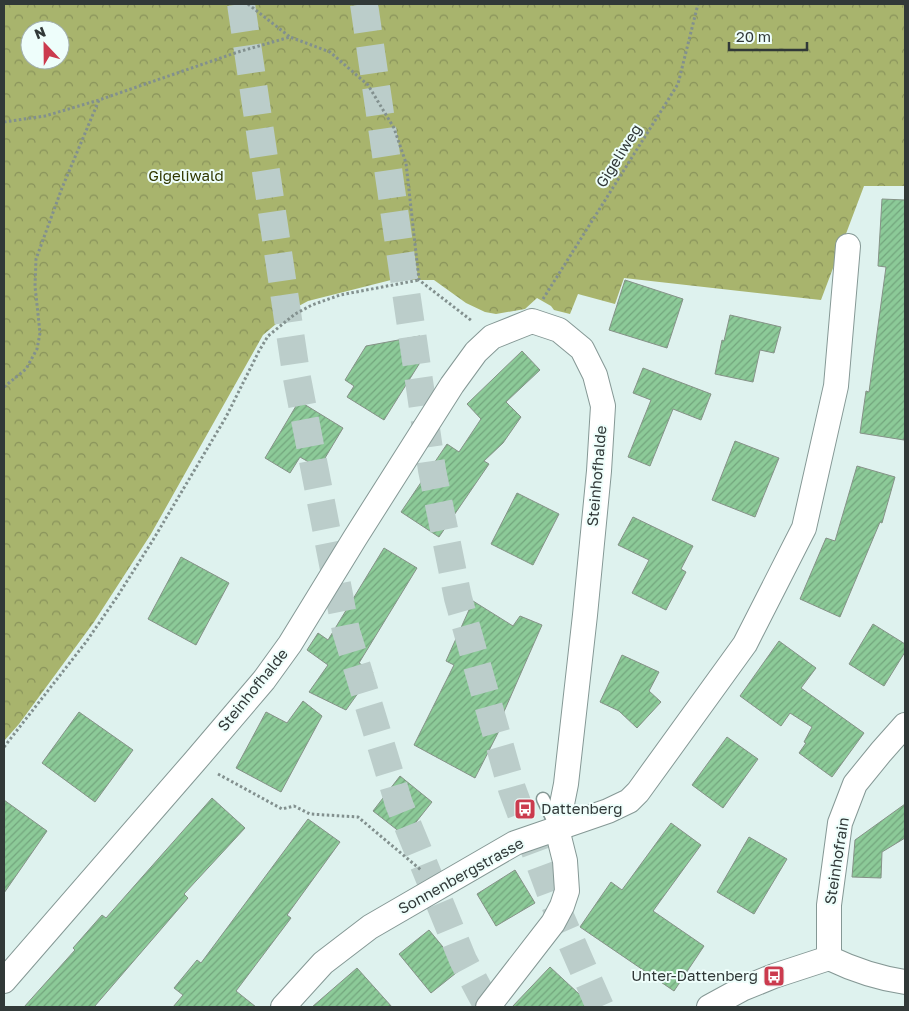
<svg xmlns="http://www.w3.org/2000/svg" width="909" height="1011" viewBox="0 0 909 1011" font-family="'Golos Text',sans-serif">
<defs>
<pattern id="forest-crowns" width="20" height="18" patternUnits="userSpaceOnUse" patternTransform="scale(1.25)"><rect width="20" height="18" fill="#a8b46d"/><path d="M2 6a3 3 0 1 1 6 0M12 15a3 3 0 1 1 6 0" fill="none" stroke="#89935b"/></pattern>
<pattern id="building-hatch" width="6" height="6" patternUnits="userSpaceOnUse" patternTransform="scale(1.25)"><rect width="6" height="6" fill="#8cca98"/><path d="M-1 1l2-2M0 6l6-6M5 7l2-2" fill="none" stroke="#73a57d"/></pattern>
</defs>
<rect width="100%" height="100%" fill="#def2ee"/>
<!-- forest -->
<path fill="url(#forest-crowns)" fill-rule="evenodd" d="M4 4H905V186H864L821 300 624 278 615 304 578 294 570 314 554 310 551 306 537 298 525 309 496 314 485 312 466 303 434 280H391L308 301 295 308 263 335 151 534 94 622 19 724 4 741ZM30 30H60V60H30Z"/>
<!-- building -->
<g fill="url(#building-hatch)" stroke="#859287">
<path d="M882 199 905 200V430L904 440 860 433 866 391 869 392 886 267 878 266Z"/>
<path d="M625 280 683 299 667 348 609 330Z"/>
<path d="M730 315 781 327 774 353 760 350 753 382 715 374 722 340 724 341Z"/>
<path d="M420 336 426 346V353L384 420 347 397 354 386 345 380 366 346Z"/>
<path d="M522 351 540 370 506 402 521 417 503 443 484 461 489 464 439 537 401 512 447 444 459 452 481 419 467 404Z"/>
<path d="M643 368 711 394 701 420 673 409 650 466 628 457 651 400 633 393Z"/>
<path d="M299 401 343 428 319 468 300 457 290 473 265 458Z"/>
<path d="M735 441 779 458 755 517 712 500Z"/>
<path d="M857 466 895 477 882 523 880 522 840 617 800 599 826 538 835 541Z"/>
<path d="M517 493 559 514 533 565 491 544Z"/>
<path d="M633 517 693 546 681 569 686 572 666 610 632 593 649 560 618 545Z"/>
<path d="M384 548 417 568 359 663 373 672 346 710 309 692 328 665 307 650 318 633 328 640Z"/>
<path d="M181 557 229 583 196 645 148 619Z"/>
<path d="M473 601 513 626 520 616 542 625 499 723 502 725 475 778 414 745 454 665 446 661Z"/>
<path d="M873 624 905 644V652L884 686 849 664Z"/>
<path d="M779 641 816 668 801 688 864 733 832 777 799 753 806 743 804 742 812 727 790 713 781 726 740 696Z"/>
<path d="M622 655 659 672 649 691 661 702 637 728 619 711 600 702Z"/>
<path d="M303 701 322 716 281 792 236 768 266 712 287 723Z"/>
<path d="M79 712 133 750 95 802 42 763Z"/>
<path d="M727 737 758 759 723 808 692 785Z"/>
<path d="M400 776 432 802 405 836 373 811Z"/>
<path d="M212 798 245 828 184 894 188 898 94 1007H24L75 950 73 948 102 915 106 918Z"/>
<path d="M4 800 47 831 4 893Z"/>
<path d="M905 804V838L882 852 881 878 852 877 855 840Z"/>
<path d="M308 819 340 842 287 915 291 918 236 991 256 1007H173L183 995 174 988 197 960 201 963Z"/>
<path d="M671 823 701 845 653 911 704 946 674 991 580 927 611 882 622 890Z"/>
<path d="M749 837 787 859 754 914 717 892Z"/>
<path d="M515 870 535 903 496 926 477 894Z"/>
<path d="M429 930 461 969 431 993 399 954Z"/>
<path d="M550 967 593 1007H512Z"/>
<path d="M357 968 392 1007H312Z"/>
</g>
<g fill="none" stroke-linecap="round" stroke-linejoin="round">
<!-- highway-tunnel -->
<g stroke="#bbcdca" stroke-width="28" stroke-dasharray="28 14" stroke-linecap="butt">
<path d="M241 4 296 373 346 631 399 804 463 960 488 1007"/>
<path d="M364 4 432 470 458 598 512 789 556 907 600 1007"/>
</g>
<!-- lane casing -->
<g stroke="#859895" stroke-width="15">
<path id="lane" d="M543 799 556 826"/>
</g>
<!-- street casing -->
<g stroke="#859895" stroke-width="26">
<g id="street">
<path d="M829 958V905L840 823 855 784 881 752 905 725"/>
<path d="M4 981 195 761 264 680 290 644 355 538 452 385 476 352 492 337 532 321 559 330 582 349 595 375 603 406 599 471 585 615 566 784 557 829 565 861 567 891 562 906 553 923 488 1007"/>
<path d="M283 1007 323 963 370 927 515 843 608 811 629 801 638 792 745 644 804 528 836 386 848 246"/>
<path d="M709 1007 742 989 774 976 829 958C854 970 878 978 905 982"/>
</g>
</g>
<!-- path -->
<g stroke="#82908e" stroke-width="3" stroke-dasharray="2.5 2.5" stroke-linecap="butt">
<path d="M248 4 290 37"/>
<path d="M4 122 45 116 99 100 238 52 290 37 330 52 368 85 394 128 406 163 419 280 472 321"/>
<path d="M543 299 678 84 698 4"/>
<path d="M4 387 26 369 37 349 40 333 35 286 36 259 62 188 99 100"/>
<path d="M4 747 86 642 117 597 153 540 226 417 259 351 268 336 295 314 312 305 340 295 419 280"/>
<path d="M218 774 282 809 294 806 310 814 358 817 421 870"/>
</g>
<!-- lane -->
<use href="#lane" stroke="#fff" stroke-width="12"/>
<!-- street -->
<use href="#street" stroke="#fff" stroke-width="24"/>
</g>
<!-- icons -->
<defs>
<g id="bus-square" transform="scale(1.125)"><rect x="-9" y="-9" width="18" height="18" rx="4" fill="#cb3b4e" stroke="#eefefb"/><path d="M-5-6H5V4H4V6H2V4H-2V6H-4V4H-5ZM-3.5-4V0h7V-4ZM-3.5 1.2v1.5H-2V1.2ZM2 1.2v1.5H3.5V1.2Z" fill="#fff"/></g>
</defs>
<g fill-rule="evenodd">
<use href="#bus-square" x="525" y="809"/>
<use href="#bus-square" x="774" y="976"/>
</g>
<g text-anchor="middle" stroke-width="4" stroke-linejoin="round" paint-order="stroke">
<!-- street labels -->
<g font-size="15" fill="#313938" stroke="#eefefb">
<text transform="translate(619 156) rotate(-58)" y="5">Gigeliweg</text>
<text transform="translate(597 476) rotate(-85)" y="5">Steinhofhalde</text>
<text transform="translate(253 690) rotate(-51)" y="5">Steinhofhalde</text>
<text transform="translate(837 861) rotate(-81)" y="5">Steinhofrain</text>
<text transform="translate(461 876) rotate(-29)" y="5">Sonnenbergstrasse</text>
</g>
<!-- park labels -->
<g font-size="15" fill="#313800" stroke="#eefefb">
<text x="186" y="181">Gigeliwald</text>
</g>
<!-- poi labels -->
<g font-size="15" fill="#313938" stroke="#eefefb" text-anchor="start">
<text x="541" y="814">Dattenberg</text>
<text x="758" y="981" text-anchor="end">Unter-Dattenberg</text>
</g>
</g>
<!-- border -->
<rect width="909" height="1011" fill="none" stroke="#313938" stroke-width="10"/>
<!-- north arrow -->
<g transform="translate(45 45) rotate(338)"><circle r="24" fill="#eefefb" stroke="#a2afad"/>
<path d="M0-4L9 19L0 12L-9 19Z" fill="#cb3b4e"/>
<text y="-8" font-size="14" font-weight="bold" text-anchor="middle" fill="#313938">N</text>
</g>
<!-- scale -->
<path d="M729 42v8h78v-8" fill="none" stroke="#313938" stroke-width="2.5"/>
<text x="736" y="42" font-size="15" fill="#313938" stroke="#eefefb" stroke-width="4" paint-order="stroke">20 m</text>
</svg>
